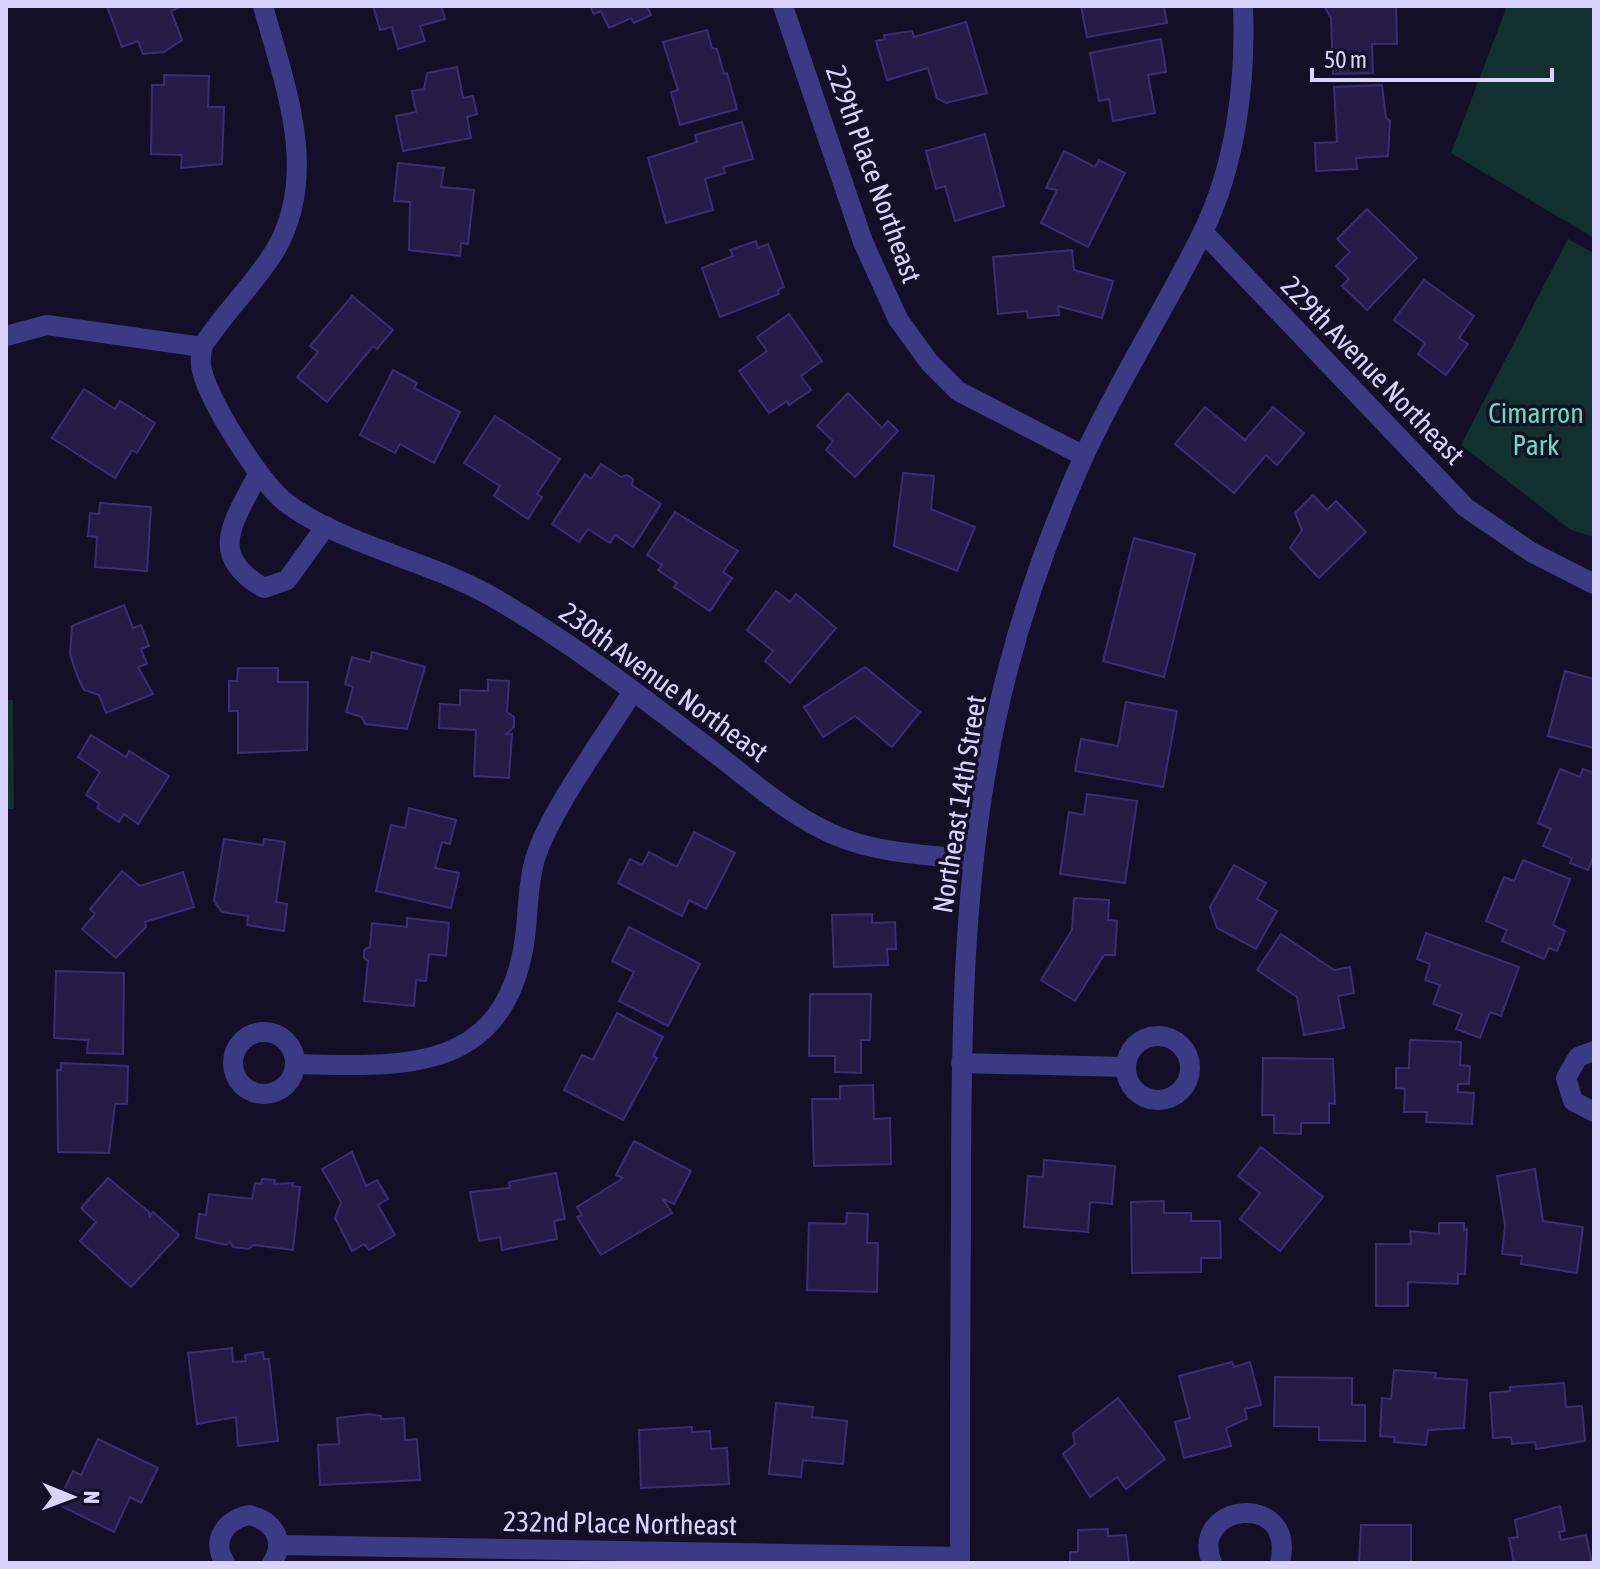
<svg xmlns="http://www.w3.org/2000/svg" width="1600" height="1569" viewBox="0 0 1600 1569" font-family="'Asap Condensed',sans-serif">
<rect width="100%" height="100%" fill="#130f26"/>
<!-- green -->
<g fill="#12302f">
<path d="M1507 6H1594V238L1451 153Z"/>
<path d="M1568 239 1594 253V537L1571 530 1461 445Z"/>
<path d="M6 700H13L14 809H6Z"/>
</g>
<!-- building -->
<g fill="#241b47" stroke="#3b2d73" stroke-width="2">
<path d="M107 6H183L171 11 182 40 164 52 143 54 138 41 122 47Z"/>
<path d="M373 6H441L445 19 420 26 425 41 398 49 392 27 380 30Z"/>
<path d="M590 6H647L651 15 634 23 631 18 609 28 601 11 594 14Z"/>
<path d="M1081 6H1164L1167 23 1087 37Z"/>
<path d="M1324 6H1396L1397 44H1372L1373 73 1333 74 1331 18Z"/>
<path d="M966 22 987 93 946 103 937 98 928 68 887 80 876 41 885 39 884 35 912 31 914 37Z"/>
<path d="M707 30 712 48 717 49 724 74 727 73 737 109 680 125 671 92 678 90 663 42Z"/>
<path d="M1161 39 1166 72 1148 75 1155 113 1113 121 1109 99 1099 101 1090 53Z"/>
<path d="M457 67 463 98 473 96 477 114 467 117 471 138 403 151 396 116 416 112 412 91 424 89 427 73Z"/>
<path d="M164 75 209 76 208 107H224L222 164 181 168 182 155 151 154 152 85H164Z"/>
<path d="M1382 85 1386 118 1390 121 1388 156 1356 158 1357 169 1316 171 1315 143 1337 142 1334 87Z"/>
<path d="M742 122 753 159 723 167 725 173 705 179 713 210 666 223 648 158 697 142 695 135Z"/>
<path d="M985 134 1004 206 955 221 945 186 936 189 926 151Z"/>
<path d="M1064 151 1095 167 1099 160 1125 173 1088 247 1041 223 1057 190 1046 188Z"/>
<path d="M398 163 444 168 441 187 474 190 468 244 461 243 460 256 409 250 410 202 394 201Z"/>
<path d="M1367 209 1417 258 1367 310 1342 286 1349 279 1336 266 1350 252 1337 239Z"/>
<path d="M756 241 758 248 768 244 784 287 778 290 779 294 720 317 702 268 733 256 730 250Z"/>
<path d="M1072 250 1074 270 1113 281 1102 318 1058 306 1059 315 1028 318 1027 311 998 314 993 257Z"/>
<path d="M1424 280 1474 316 1459 338 1468 344 1446 375 1418 354 1425 343 1394 320Z"/>
<path d="M352 296 393 330 377 349 373 346 327 402 297 377 318 352 310 346Z"/>
<path d="M789 314 822 361 801 376 811 390 789 405 787 401 769 413 739 371 767 351 757 337Z"/>
<path d="M393 370 417 383 414 388 460 412 434 463 400 444 395 453 360 435Z"/>
<path d="M84 389 115 409 120 401 155 423 137 453 132 450 115 478 52 438Z"/>
<path d="M848 393 882 428 888 421 898 431 855 477 826 450 833 441 817 426Z"/>
<path d="M1205 407 1245 440 1273 407 1304 433 1277 465 1266 455 1234 493 1175 444Z"/>
<path d="M495 416 560 459 537 494 542 497 528 519 494 496 500 486 464 463Z"/>
<path d="M601 464 621 477 627 475 633 479 632 485 661 504 633 547 615 535 610 543 588 529 579 542 552 524 585 474 591 479Z"/>
<path d="M903 473 934 476 931 509 975 527 957 571 894 546Z"/>
<path d="M1313 495 1327 510 1336 501 1366 532 1319 578 1290 548 1302 530 1295 513Z"/>
<path d="M100 503 151 507 147 571 95 567 97 537 88 536 90 513 99 514Z"/>
<path d="M675 512 738 551 723 572 732 578 710 611 674 587 677 583 658 570 662 565 647 555Z"/>
<path d="M1134 538 1195 554 1164 677 1103 661Z"/>
<path d="M776 591 790 602 796 594 836 628 790 683 765 661 773 651 747 630Z"/>
<path d="M124 605 133 628 141 625 149 646 141 649 147 664 138 667 153 694 106 713 99 695 84 690 78 678 70 654 72 626Z"/>
<path d="M372 652 425 667 407 729 365 724 362 717 346 712 353 687 345 684 352 657 370 662Z"/>
<path d="M865 667 920 712 892 747 855 716 823 737 804 707Z"/>
<path d="M238 668H278V682H308L307 750 238 753V711H229V681H237Z"/>
<path d="M1565 671 1594 679V748L1548 736Z"/>
<path d="M488 680 509 681 507 712 514 717V727L506 734H512L509 778 474 776 476 730 439 728 440 704 460 705V690L488 691Z"/>
<path d="M1126 702 1177 711 1163 787 1075 771 1081 739 1118 746Z"/>
<path d="M91 735 126 757 129 751 169 776 138 824 124 814 119 822 97 808 100 804 86 795 100 772 78 757Z"/>
<path d="M1560 769 1580 777 1583 769 1594 773V855L1588 870 1570 863 1572 858 1543 846 1551 829 1538 823Z"/>
<path d="M1087 794 1137 801 1125 883 1060 874 1069 812 1084 815Z"/>
<path d="M409 808 456 820 450 844 442 842 435 868 459 873 451 908 376 891 391 825 405 828Z"/>
<path d="M694 832 735 853 706 909 689 900 682 916 618 883 630 859 642 865 649 852 677 867Z"/>
<path d="M224 839 263 845 264 839 285 842 276 902 287 904 284 931 247 925 248 916 222 912 214 901Z"/>
<path d="M1523 860 1570 879 1553 925 1565 931 1557 951 1549 948 1544 959 1502 941 1507 930 1486 921 1504 877 1514 881Z"/>
<path d="M1234 865 1266 883 1257 899 1277 911 1256 949 1217 928 1210 907Z"/>
<path d="M122 871 140 886 183 872 194 907 145 922 146 927 116 958 82 929 95 914 90 909Z"/>
<path d="M1074 898 1109 900 1108 920 1117 921 1115 955H1104L1075 1001 1041 980 1072 930Z"/>
<path d="M872 914V923L895 922 896 949H887L888 965 834 967 832 915Z"/>
<path d="M407 918 449 923 446 956 429 954 426 981 416 980 414 1006 364 1001 368 961 364 958V950L370 947 372 923 407 927Z"/>
<path d="M629 927 700 964 668 1026 619 1001 634 972 612 961Z"/>
<path d="M1426 933 1519 967 1501 1016 1490 1012 1480 1038 1456 1029 1462 1014 1433 1004 1440 985 1425 980 1430 964 1417 959Z"/>
<path d="M1281 934 1334 970 1350 967 1354 993 1338 996 1344 1028 1304 1035 1297 997 1257 970Z"/>
<path d="M56 971 124 973 123 1054 87 1053 88 1040 54 1038Z"/>
<path d="M810 994H871L870 1040H861V1073L835 1072V1056H809Z"/>
<path d="M617 1013 663 1037 653 1056 657 1058 623 1120 564 1090 582 1055 593 1060Z"/>
<path d="M1410 1040 1461 1042 1460 1065 1470 1066 1469 1084H1458V1092L1474 1093 1472 1124 1426 1122 1427 1112H1404L1405 1089 1396 1088V1068H1409Z"/>
<path d="M1263 1058 1333 1059 1335 1104 1329 1103V1123H1301V1134L1274 1133V1115H1262Z"/>
<path d="M61 1063 128 1066 127 1104H115L109 1153 58 1152 57 1070H61Z"/>
<path d="M873 1085 874 1119 890 1118 891 1164 814 1166 812 1099H840V1086Z"/>
<path d="M634 1141 691 1171 674 1204 663 1199 672 1213 601 1255 577 1217 582 1215 577 1207 623 1178 616 1175Z"/>
<path d="M1261 1147 1323 1197 1280 1251 1240 1219 1260 1193 1238 1176Z"/>
<path d="M352 1152 366 1186 377 1180 388 1199 378 1205 395 1235 369 1250 364 1244 352 1251 335 1218 341 1202 322 1169Z"/>
<path d="M1044 1160 1115 1166 1112 1204 1090 1202 1088 1232 1024 1227 1028 1176 1043 1177Z"/>
<path d="M1535 1169 1543 1221 1583 1227 1577 1273 1521 1264 1522 1256 1502 1254 1505 1226 1497 1176Z"/>
<path d="M556 1173 565 1219 554 1221 557 1239 502 1250 500 1237 479 1241 470 1192 510 1188 509 1182Z"/>
<path d="M108 1178 149 1212 150 1216 153 1212 179 1235 131 1287 80 1241 96 1222 81 1208Z"/>
<path d="M262 1179 275 1180 274 1184 293 1183 292 1186 300 1187 293 1250 253 1245 249 1249 233 1247 230 1242 226 1245 196 1238 199 1214 206 1215 209 1194 252 1199 255 1183 261 1184Z"/>
<path d="M1164 1201V1213H1191V1221H1220L1221 1258H1201V1272L1132 1273 1131 1202Z"/>
<path d="M847 1213 868 1214 867 1243H878L877 1292 807 1290 809 1223 846 1224Z"/>
<path d="M1439 1223H1464V1230L1467 1229 1465 1274H1458V1284L1408 1282V1306H1376V1244H1411L1410 1231 1439 1234Z"/>
<path d="M232 1348 233 1362 246 1361 245 1355 263 1352 264 1359H269L278 1441 238 1446 236 1417 197 1424 188 1353Z"/>
<path d="M1232 1362 1234 1367 1250 1362 1261 1405 1245 1409 1247 1419 1226 1428 1231 1446 1184 1458 1175 1422 1190 1418 1179 1376Z"/>
<path d="M1394 1370 1436 1373 1435 1378 1467 1380 1464 1428 1428 1430 1426 1445 1394 1442 1395 1437 1380 1436 1382 1398 1391 1399Z"/>
<path d="M1275 1377 1352 1378V1405H1365V1441L1319 1440V1427L1274 1426Z"/>
<path d="M1564 1383 1566 1407 1582 1406 1585 1441 1536 1449 1535 1442 1512 1444 1511 1437 1493 1438 1490 1393 1510 1391V1387Z"/>
<path d="M1118 1398 1165 1459 1126 1489 1117 1477 1090 1497 1063 1454 1075 1444 1073 1433Z"/>
<path d="M776 1403 813 1407 812 1417 847 1421 843 1464 803 1460 801 1477 769 1474Z"/>
<path d="M369 1414 381 1416V1419L404 1418 405 1440 417 1439 420 1480 320 1485 318 1445 339 1444 337 1418Z"/>
<path d="M692 1427V1432L710 1431 711 1449 727 1448 729 1484 641 1488 639 1430Z"/>
<path d="M98 1439 158 1468 141 1503 130 1497 114 1532 57 1504 73 1471 81 1475Z"/>
<path d="M1560 1506 1565 1531 1559 1532 1561 1540 1586 1535 1592 1563H1514L1509 1538 1518 1537 1515 1520Z"/>
<path d="M1361 1525H1411V1563H1359Z"/>
<path d="M1108 1529V1536L1126 1535 1129 1563H1070V1552H1078V1530Z"/>
</g>
<g fill="none" stroke-linecap="round" stroke-linejoin="round">
<!-- minor -->
<g stroke="#3d3a85" stroke-width="20">
<path d="M783 6 863 242 898 319 929 362 958 391 1084 456"/>
<path d="M1203 232 1465 507 1531 552 1594 584"/>
<path d="M6 336 47 325 202 347C202 352 200 359 201 365 204 395 261 484 285 502 340 544 426 560 489 595 566 639 637 693 707 747 750 779 792 819 842 838 883 854 931 855 974 860"/>
<path d="M202 347C224 312 255 284 276 249 320 172 284 83 263 6"/>
<path d="M257 476C234 522 206 555 264 588L287 580 326 526"/>
<circle cx="264" cy="1063" r="31"/>
<circle cx="1158" cy="1068" r="32"/>
<path d="M1594 1051 1578 1057 1566 1078 1573 1101 1594 1112"/>
<path d="M961 1063 1125 1067"/>
<path d="M296 1064C398 1066 499 1076 523 950 529 920 526 889 535 859 550 810 605 737 633 691"/>
<path d="M279 1545 960 1557"/>
<path d="M225 1563C211 1540 225 1520 249 1515 273 1520 287 1541 272 1563"/>
<path d="M960 1563C960 1442 960 1320 961 1199 961 1041 962 880 995 724 1014 634 1046 540 1084 456 1119 380 1165 309 1202 234 1236 165 1246 82 1243 6"/>
<path d="M1212 1563C1188 1503 1297 1490 1280 1563"/>
</g>
</g>
<g text-anchor="middle" stroke-width="7" stroke-linejoin="round" paint-order="stroke">
<!-- street labels -->
<g font-size="28" fill="#d9d4ff" stroke="#130f26">
<text transform="translate(874 174) rotate(70)" y="10">229th Place Northeast</text>
<text transform="translate(1373 370) rotate(46)" y="10">229th Avenue Northeast</text>
<text transform="translate(664 682) rotate(36)" y="10">230th Avenue Northeast</text>
<text transform="translate(959 804) rotate(-81)" y="10">Northeast 14th Street</text>
<text transform="translate(620 1523) rotate(1)" y="10">232nd Place Northeast</text>
</g>
<!-- park labels -->
<g font-size="28" fill="#5fe0c0" stroke="#130f26">
<text x="1536" y="423">Cimarron<tspan x="1536" dy="32">Park</tspan></text>
</g>
</g>
<!-- border -->
<rect width="1600" height="1569" fill="none" stroke="#d9d4ff" stroke-width="16"/>
<!-- north arrow -->
<g transform="translate(72 1497) rotate(91)" stroke="#130f26" stroke-width="6" paint-order="stroke">
<path d="M0-6L14 30L0 20L-14 30Z" fill="#d9d4ff"/>
<text y="-12" font-size="22" font-weight="bold" text-anchor="middle" fill="#d9d4ff">N</text>
</g>
<!-- scale -->
<path d="M1312 68v12h240v-12" fill="none" stroke="#d9d4ff" stroke-width="4"/>
<text x="1324" y="68" font-size="24" fill="#d9d4ff" stroke="#130f26" stroke-width="6" paint-order="stroke">50 m</text>
</svg>
